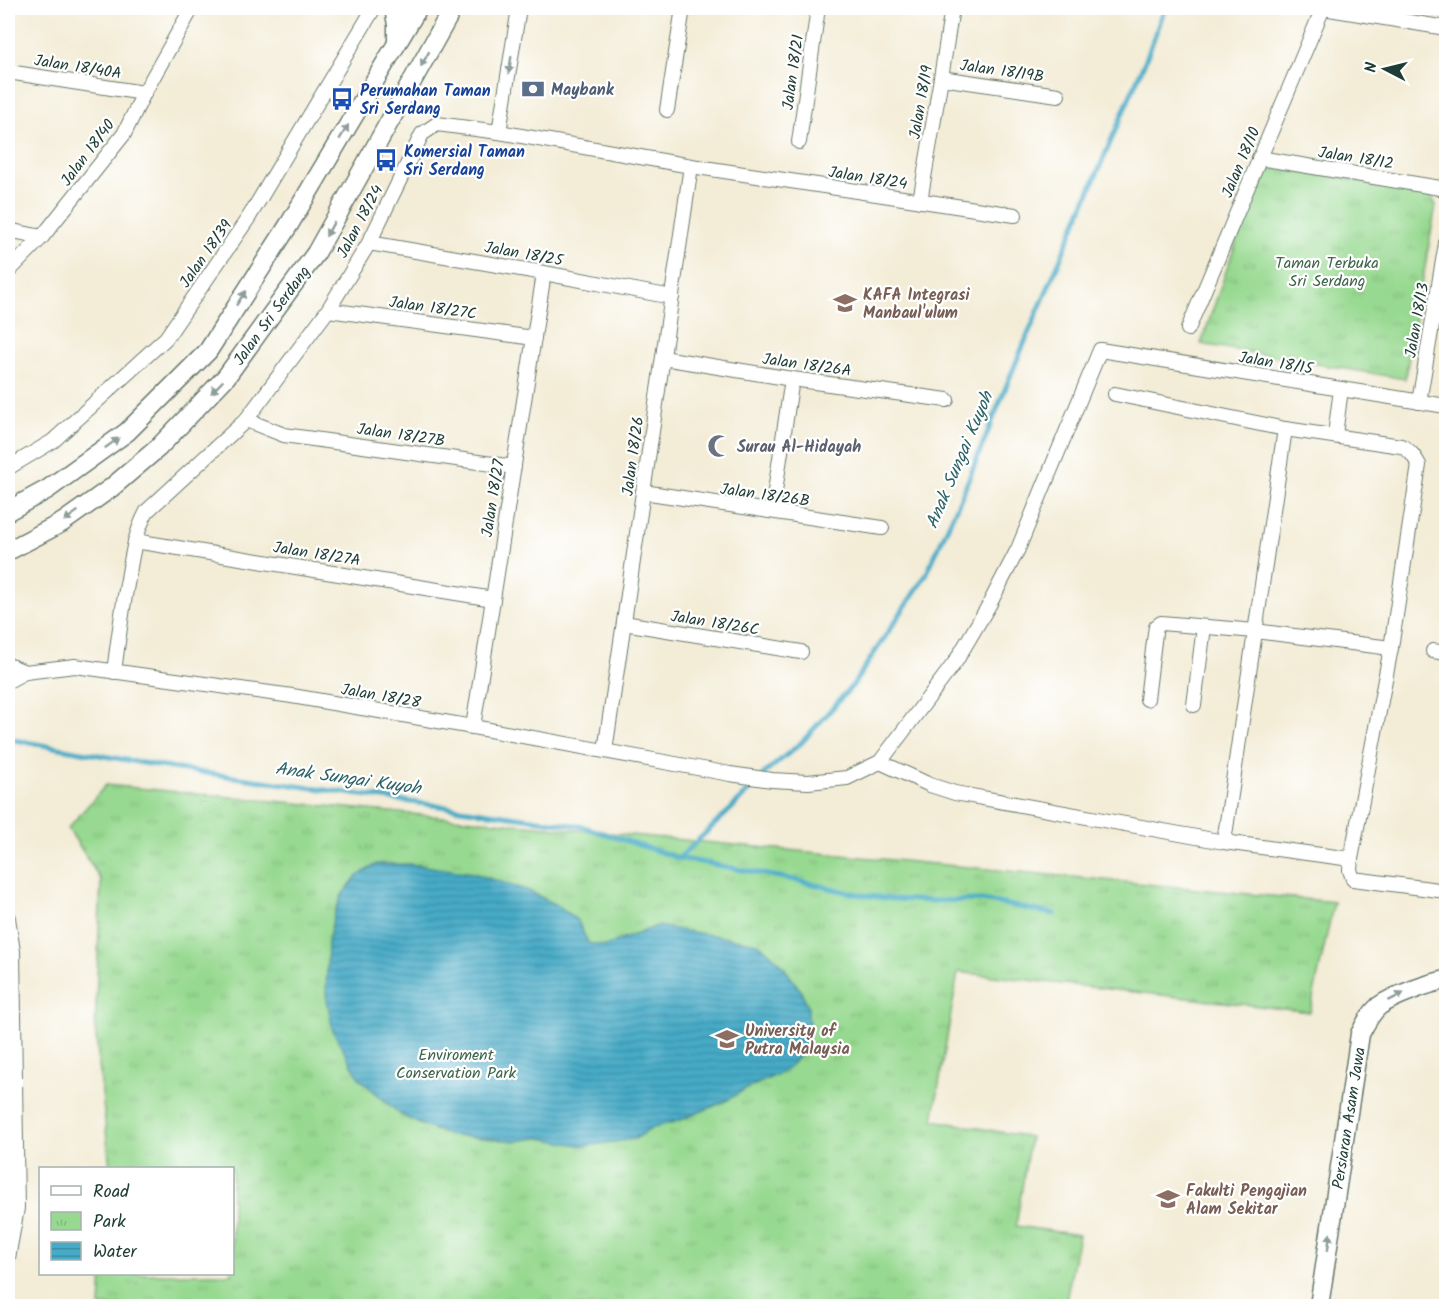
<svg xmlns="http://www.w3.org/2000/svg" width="1454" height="1314" viewBox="0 0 1454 1314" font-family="Kalam,sans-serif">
<defs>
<pattern id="park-tufts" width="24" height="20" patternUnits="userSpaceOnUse" patternTransform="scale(1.5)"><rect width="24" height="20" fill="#97d990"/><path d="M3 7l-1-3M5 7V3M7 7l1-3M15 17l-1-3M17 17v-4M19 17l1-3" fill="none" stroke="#82bb7d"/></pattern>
<pattern id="water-rules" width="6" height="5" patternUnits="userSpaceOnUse" patternTransform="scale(1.5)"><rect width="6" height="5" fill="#47abc7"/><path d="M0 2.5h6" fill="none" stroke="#3b8ca2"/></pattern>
</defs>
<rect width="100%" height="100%" fill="#fff"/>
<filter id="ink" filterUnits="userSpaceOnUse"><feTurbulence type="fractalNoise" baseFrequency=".0167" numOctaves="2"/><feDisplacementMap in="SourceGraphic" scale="12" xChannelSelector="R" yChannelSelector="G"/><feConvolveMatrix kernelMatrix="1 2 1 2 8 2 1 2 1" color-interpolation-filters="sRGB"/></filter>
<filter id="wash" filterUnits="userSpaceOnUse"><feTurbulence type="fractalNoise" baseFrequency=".008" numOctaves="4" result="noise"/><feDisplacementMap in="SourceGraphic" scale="24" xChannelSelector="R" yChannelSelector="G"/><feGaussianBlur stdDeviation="1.35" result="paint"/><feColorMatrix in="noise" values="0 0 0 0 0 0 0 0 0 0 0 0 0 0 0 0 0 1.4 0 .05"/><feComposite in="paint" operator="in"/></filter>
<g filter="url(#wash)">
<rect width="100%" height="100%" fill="#f3ecd6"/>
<!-- park -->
<g fill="url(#park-tufts)" stroke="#5b8b62" stroke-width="1.5">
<path d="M1272 168 1429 191 1436 205 1405 379 1201 344 1260 173Z"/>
<path d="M106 785 1334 902 1310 1012 958 972 933 1120 1030 1137 1016 1226 1079 1235 1065 1306H100L102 1274H232V1168H110L95 1027 101 880 68 828Z"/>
</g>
<!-- water -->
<path fill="url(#water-rules)" stroke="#33747e" stroke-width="1.5" d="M376 864H410L473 873 529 891 560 907 578 921 588 943 605 946 657 926 758 943 780 962 801 991 808 1006 809 1031 803 1049 794 1062 785 1071 742 1091 724 1102 678 1121 654 1127 635 1139 585 1146 539 1138 516 1141 448 1135 422 1125 401 1115 360 1079 333 1031 326 995 328 941 334 915 342 895 356 877Z"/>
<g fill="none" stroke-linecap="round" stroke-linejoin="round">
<!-- stream -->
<g stroke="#47abc7" stroke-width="5">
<path d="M9 739 171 768 581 826 679 858 790 879 856 894 892 899 933 901 982 900 1054 914"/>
<path d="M679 858 731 809 765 773 802 742 853 685 926 575 963 493 1012 372 1146 59 1165 8"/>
</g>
</g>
</g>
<g filter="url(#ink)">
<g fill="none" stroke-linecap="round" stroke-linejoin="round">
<!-- minor casing -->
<g stroke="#697a6d" stroke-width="16">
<g id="minor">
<path d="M8 72 144 93"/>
<path d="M941 78 1058 95"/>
<path d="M667 110 683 8"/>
<path d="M499 132 519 8"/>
<path d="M799 142 818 8"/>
<path d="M1259 158 1446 189"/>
<path d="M920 201 941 78 952 8"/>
<path d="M8 230 42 237"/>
<path d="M369 243 544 273 672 297"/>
<path d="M8 272 42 237 124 134 144 93 192 8"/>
<path d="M328 310 534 338"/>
<path d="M1188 329 1323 8 1446 28"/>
<path d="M663 358 792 379 947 400"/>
<path d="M1115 394 1285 429 1401 446C1410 450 1414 456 1419 465L1391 648 1351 859 1350 870 1353 879 1446 891"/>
<path d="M1419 402 1446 243"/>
<path d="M246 420 284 435 514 467"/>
<path d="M1335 435 1341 389"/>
<path d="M8 468 53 441 166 338 249 217 374 8"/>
<path d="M643 492 882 528"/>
<path d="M772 511 792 379"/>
<path d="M135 541 493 599"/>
<path d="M624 623 801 652"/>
<path d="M1433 651 1446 653"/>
<path d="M8 665 25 672"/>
<path d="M114 672C118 641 122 610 128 579 132 555 135 533 147 511L246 420 328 310 369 243 422 134 437 124 499 132 691 166 1015 215"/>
<path d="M8 681 25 672 75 666 292 696 473 727 730 774 772 780 808 782 847 778 880 762 956 661 989 605 1018 549 1100 350 1446 406"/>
<path d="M1147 699 1155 633 1156 627 1161 623 1255 631 1391 648"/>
<path d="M1194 705 1204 627"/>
<path d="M473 727 544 273"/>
<path d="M605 751 691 166"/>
<path d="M880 762 930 785 955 793 1224 842 1351 859"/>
<path d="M1224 842 1285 429"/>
<path d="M8 918 13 952 17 1208 8 1258"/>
</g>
</g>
<!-- tertiary casing -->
<g stroke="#697a6d" stroke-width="21">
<g id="tertiary">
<path d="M394 8 397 25V43"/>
<path d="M8 511 48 489 127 432 208 351 290 223 418 8"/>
<path d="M8 551 63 522 111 488 158 448 226 377 316 253 453 8"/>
<path d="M1319 1306 1360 1034C1365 1024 1370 1014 1379 1006 1393 996 1429 983 1446 980"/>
</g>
</g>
<!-- minor -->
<use href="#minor" stroke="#fff" stroke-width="14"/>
<!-- tertiary -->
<use href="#tertiary" stroke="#fff" stroke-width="18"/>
</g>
<!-- one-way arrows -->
<defs><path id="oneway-solid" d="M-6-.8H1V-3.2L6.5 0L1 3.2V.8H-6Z" transform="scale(1.5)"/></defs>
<g fill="#8f9e9a">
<use href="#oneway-solid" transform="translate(425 59) rotate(119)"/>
<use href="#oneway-solid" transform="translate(510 65) rotate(99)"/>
<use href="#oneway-solid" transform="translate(344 132) rotate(-59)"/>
<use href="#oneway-solid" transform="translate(330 229) rotate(119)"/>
<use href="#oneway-solid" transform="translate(241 298) rotate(-57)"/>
<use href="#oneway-solid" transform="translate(217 387) rotate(134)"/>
<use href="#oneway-solid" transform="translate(112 443) rotate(-36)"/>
<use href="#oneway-solid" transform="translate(71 516) rotate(145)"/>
<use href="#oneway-solid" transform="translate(1396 997) rotate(-27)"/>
<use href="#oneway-solid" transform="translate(1329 1242) rotate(-82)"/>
</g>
</g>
<!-- icons -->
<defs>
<g id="bank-bare" transform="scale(1.8)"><path d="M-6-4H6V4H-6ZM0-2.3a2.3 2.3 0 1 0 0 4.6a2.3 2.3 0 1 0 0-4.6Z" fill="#5c6f8a" stroke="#fff" stroke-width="2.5" paint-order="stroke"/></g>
<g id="bus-bare" transform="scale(1.8)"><path d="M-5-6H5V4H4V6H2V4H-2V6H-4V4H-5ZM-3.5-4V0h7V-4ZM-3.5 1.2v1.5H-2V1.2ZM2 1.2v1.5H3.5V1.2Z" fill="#1a4fb4" stroke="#fff" stroke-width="2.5" paint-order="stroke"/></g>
<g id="school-bare" transform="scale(1.8)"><path d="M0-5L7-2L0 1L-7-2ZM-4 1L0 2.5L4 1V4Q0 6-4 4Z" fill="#8d6e63" stroke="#fff" stroke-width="2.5" paint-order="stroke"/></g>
<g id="mosque-bare" transform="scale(1.8)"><path d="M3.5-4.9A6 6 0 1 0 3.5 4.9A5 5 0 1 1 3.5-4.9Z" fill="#6b7280" stroke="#fff" stroke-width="2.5" paint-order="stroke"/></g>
<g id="university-bare" transform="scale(1.8)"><path d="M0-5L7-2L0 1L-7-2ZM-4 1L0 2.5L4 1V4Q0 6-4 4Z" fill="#8d6e63" stroke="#fff" stroke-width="2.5" paint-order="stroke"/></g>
</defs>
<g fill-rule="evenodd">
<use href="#bank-bare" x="533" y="89"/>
<use href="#bus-bare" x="342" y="99"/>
<use href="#bus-bare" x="386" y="160"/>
<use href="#school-bare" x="845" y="303"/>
<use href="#mosque-bare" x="719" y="446"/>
<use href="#university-bare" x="727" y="1039"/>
<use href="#university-bare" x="1168" y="1199"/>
</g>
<g text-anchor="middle" stroke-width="4.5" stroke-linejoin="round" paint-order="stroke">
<!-- street labels -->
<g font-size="16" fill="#1f3d34" stroke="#fff">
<text transform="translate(78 66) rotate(9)" y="6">Jalan 18/40A</text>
<text transform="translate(1002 70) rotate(8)" y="6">Jalan 18/19B</text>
<text transform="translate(792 72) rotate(-82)" y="6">Jalan 18/21</text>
<text transform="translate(920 102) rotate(-80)" y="6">Jalan 18/19</text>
<text transform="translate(87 152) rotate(-53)" y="6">Jalan 18/40</text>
<text transform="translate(1356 157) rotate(9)" y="6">Jalan 18/12</text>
<text transform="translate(1240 162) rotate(-67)" y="6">Jalan 18/10</text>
<text transform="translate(868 177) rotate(9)" y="6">Jalan 18/24</text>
<text transform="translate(359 221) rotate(-62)" y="6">Jalan 18/24</text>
<text transform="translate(205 253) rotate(-55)" y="6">Jalan 18/39</text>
<text transform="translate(524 253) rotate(10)" y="6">Jalan 18/25</text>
<text transform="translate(433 307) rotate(8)" y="6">Jalan 18/27C</text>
<text transform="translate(271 315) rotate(-54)" y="6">Jalan Sri Serdang</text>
<text transform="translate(1416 320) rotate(-80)" y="6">Jalan 18/13</text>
<text transform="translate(1276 362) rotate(9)" y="6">Jalan 18/15</text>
<text transform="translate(807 364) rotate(8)" y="6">Jalan 18/26A</text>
<text transform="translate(401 434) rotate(8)" y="6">Jalan 18/27B</text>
<text transform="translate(632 456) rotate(-82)" y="6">Jalan 18/26</text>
<text transform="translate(765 494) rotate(8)" y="6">Jalan 18/26B</text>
<text transform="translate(492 498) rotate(-81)" y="6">Jalan 18/27</text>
<text transform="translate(317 553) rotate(9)" y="6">Jalan 18/27A</text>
<text transform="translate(715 622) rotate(9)" y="6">Jalan 18/26C</text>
<text transform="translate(381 695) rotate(10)" y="6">Jalan 18/28</text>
<text transform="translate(1348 1118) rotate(-81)" y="6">Persiaran Asam Jawa</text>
</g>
<!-- service labels -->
<g font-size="16" font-weight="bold" fill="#4e5e75" stroke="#fff" text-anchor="start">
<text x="551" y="95">Maybank</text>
</g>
<!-- transit labels -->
<g font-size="16" font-weight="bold" fill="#164399" stroke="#fff" text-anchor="start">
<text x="360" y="96">Perumahan Taman<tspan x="360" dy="18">Sri Serdang</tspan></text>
<text x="404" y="157">Komersial Taman<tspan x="404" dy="18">Sri Serdang</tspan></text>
</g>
<!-- park labels -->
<g font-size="16" fill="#3d644b" stroke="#fff">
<text x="1327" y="268">Taman Terbuka<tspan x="1327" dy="18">Sri Serdang</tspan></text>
<text x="456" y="1060">Enviroment<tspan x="456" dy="18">Conservation Park</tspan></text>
</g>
<!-- education labels -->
<g font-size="16" font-weight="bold" fill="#785e54" stroke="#fff" text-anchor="start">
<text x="863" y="300">KAFA Integrasi<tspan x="863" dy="18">Manbaul'ulum</tspan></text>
<text x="745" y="1036">University of<tspan x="745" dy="18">Putra Malaysia</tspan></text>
<text x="1186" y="1196">Fakulti Pengajian<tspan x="1186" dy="18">Alam Sekitar</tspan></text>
</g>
<!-- worship labels -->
<g font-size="16" font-weight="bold" fill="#5b616d" stroke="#fff" text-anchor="start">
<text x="737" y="452">Surau Al-Hidayah</text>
</g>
<!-- water labels -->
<g font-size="18" font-style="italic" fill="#2d6467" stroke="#fff">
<text transform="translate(959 460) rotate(-67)" y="6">Anak Sungai Kuyoh</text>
<text transform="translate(348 778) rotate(8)" y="6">Anak Sungai Kuyoh</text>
</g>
</g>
<!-- margin -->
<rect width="1454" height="1314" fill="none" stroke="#fff" stroke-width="30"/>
<!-- legend -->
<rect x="39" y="1167" width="195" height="108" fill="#ffffff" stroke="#a5b1ae" stroke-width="1.5"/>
<rect x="51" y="1186" width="30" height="9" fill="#ffffff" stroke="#a5b1ae" stroke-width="1.5"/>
<text x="93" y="1197" font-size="18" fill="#1f3d34">Road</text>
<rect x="51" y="1212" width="30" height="18" fill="url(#park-tufts)" stroke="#a5b1ae" stroke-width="1.5"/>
<text x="93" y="1227" font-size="18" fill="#1f3d34">Park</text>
<rect x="51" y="1242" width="30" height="18" fill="url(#water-rules)" stroke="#a5b1ae" stroke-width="1.5"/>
<text x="93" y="1257" font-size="18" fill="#1f3d34">Water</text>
<!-- north arrow -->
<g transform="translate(1385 69) rotate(277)" stroke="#ffffff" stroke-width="4.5" paint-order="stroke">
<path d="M0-4.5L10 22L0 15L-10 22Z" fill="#1f3d34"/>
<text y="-9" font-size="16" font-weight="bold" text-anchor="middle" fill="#1f3d34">N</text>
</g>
</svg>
